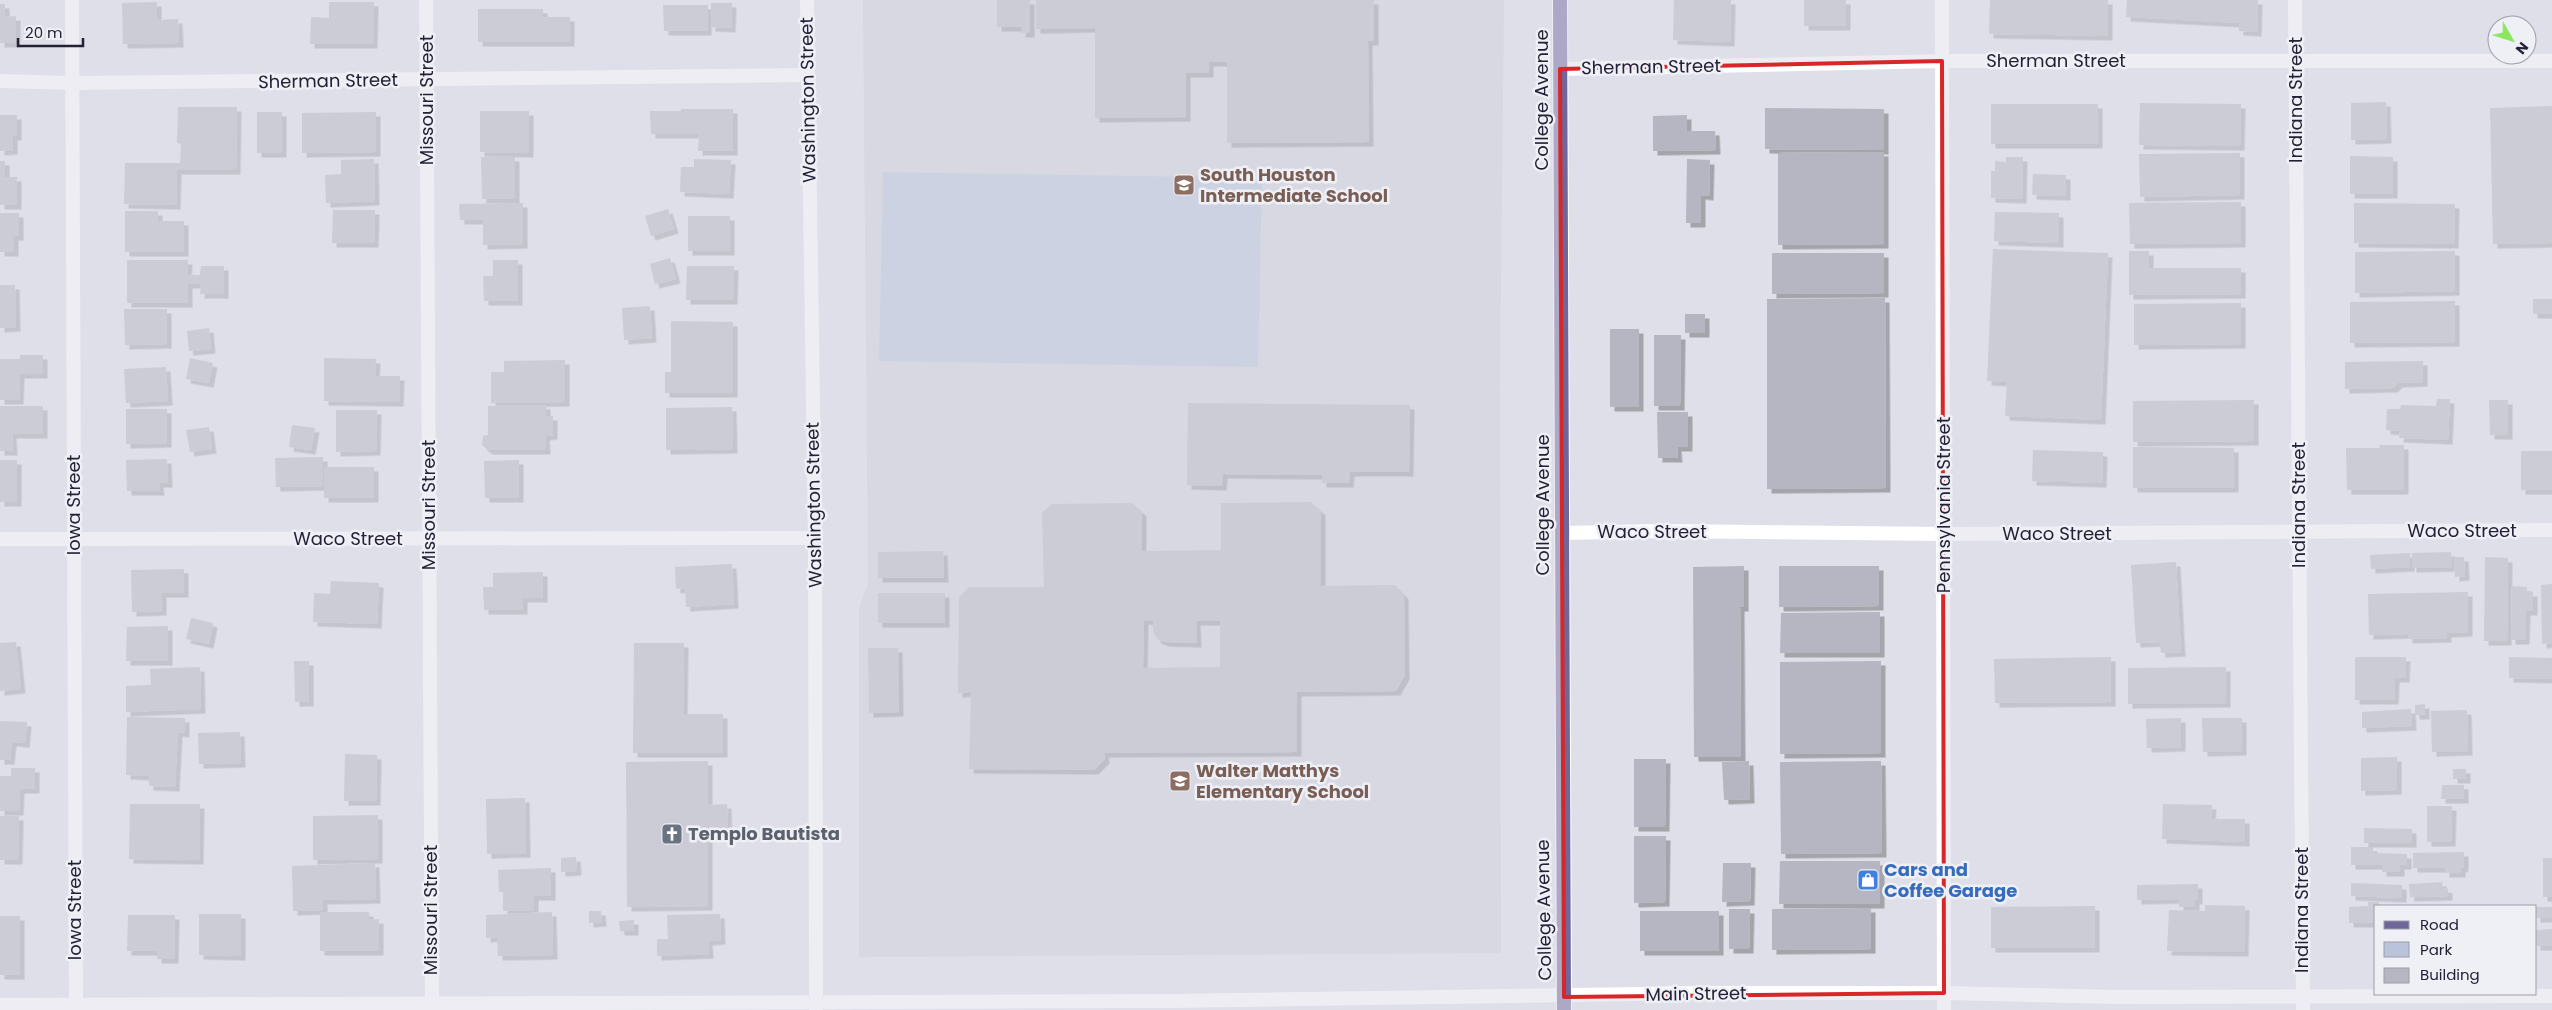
<svg xmlns="http://www.w3.org/2000/svg" width="2552" height="1010" viewBox="0 0 2552 1010" font-family="Poppins,sans-serif">
<defs>
<filter id="shadow"><feDropShadow dx="4.5" dy="4.5" stdDeviation="0" flood-color="#0004"/></filter>
</defs>
<rect width="100%" height="100%" fill="#dfdfe9"/>
<!-- built -->
<path fill="#d0d0dc" d="M863 0H1504L1500 381 1501 953 859 957V608L868 583Z"/>
<!-- green -->
<path fill="#b9c3d9" d="M883 172 1262 178 1258 367 879 361Z"/>
<!-- building -->
<g fill="#b5b6c2" fill-rule="evenodd" filter="url(#shadow)">
<path d="M997 0H1030V33H1021L1022 27H997Z"/>
<path d="M1036 0H1374V41H1368L1369 142 1227 143V62H1209V73H1186V117L1095 118V28L1036 29Z"/>
<path d="M1674 0H1731L1730 42 1673 40Z"/>
<rect x="1804" y="0" width="42" height="26"/>
<path d="M1990 0H2108V36L1989 34Z"/>
<path d="M2127 0H2258L2257 32 2239 31V23L2126 17Z"/>
<path d="M157 2V20L178 19 179 43 123 44 122 3Z"/>
<path d="M329 2H374L373 44H310L311 17 329 18Z"/>
<path d="M711 3H732L731 28 711 27Z"/>
<path d="M0 4H5V17L16 16V43H0Z"/>
<path d="M663 5H708L707 31H664Z"/>
<path d="M478 9H543V17H570V42H478Z"/>
<path d="M2386 102 2387 139 2351 140V103Z"/>
<path d="M2140 103 2241 104 2240 146 2139 145Z"/>
<rect x="1991" y="104" width="107" height="40"/>
<path d="M2552 106V243L2493 244 2490 108Z"/>
<path d="M178 107H237L236 170H177L176 205 124 204 125 163H180L181 144 177 143Z"/>
<path d="M1765 108 1884 109V150L1765 149Z"/>
<path d="M681 109H733V151H698L699 134H651L650 111H681Z"/>
<path d="M480 111H529V153L480 152Z"/>
<rect x="257" y="112" width="25" height="41"/>
<path d="M376 112V152L302 153V113Z"/>
<path d="M0 115H17V136H13V150L0 151Z"/>
<path d="M1687 115V131H1715L1716 150 1653 151V116Z"/>
<path d="M1884 152V244L1778 245V153Z"/>
<path d="M2240 153V195L2140 197 2139 154Z"/>
<path d="M2350 156 2393 157V194H2350Z"/>
<path d="M481 157H515V199H482Z"/>
<path d="M2006 157H2023L2022 199 1991 198V171H1995V161L2006 162Z"/>
<path d="M374 159 375 201 326 203 325 175 341 174V160Z"/>
<path d="M694 159 731 160 729 194 680 192 681 167H694Z"/>
<path d="M1687 159 1710 160 1709 196 1701 195V223H1686Z"/>
<path d="M0 161H5V177H17V205H0Z"/>
<path d="M2033 174 2066 175V196L2032 195Z"/>
<path d="M2241 202V243L2130 244 2129 203Z"/>
<path d="M523 203V244L483 245V220H460L459 204Z"/>
<path d="M2354 203 2455 204 2454 244 2354 243Z"/>
<path d="M668 209 674 229 651 236 645 216Z"/>
<path d="M333 210H375L374 243H332Z"/>
<path d="M125 211H158V221H184V252H125Z"/>
<path d="M1995 212 2059 213V243L1994 241Z"/>
<path d="M0 213H19V236H14V252H0Z"/>
<rect x="688" y="216" width="42" height="35"/>
<path d="M1993 249 2108 253 2101 420 2005 416 2007 382 1987 381Z"/>
<path d="M2129 251H2149V268H2241V294L2129 295Z"/>
<path d="M2455 251V291L2355 293V252Z"/>
<path d="M1772 253H1884V293L1772 294Z"/>
<path d="M670 258 676 279 655 284 650 264Z"/>
<path d="M127 260H188L187 275H200L201 266H224V294H200L201 284H188V303H127Z"/>
<path d="M493 260H518V301H484L483 276H493Z"/>
<path d="M687 266H734L733 300H686Z"/>
<path d="M0 285H15L16 327 0 328Z"/>
<path d="M1885 298 1886 488 1767 489V299Z"/>
<rect x="2533" y="299" width="19" height="15"/>
<path d="M2455 301V342L2350 343V302Z"/>
<path d="M2241 303V344L2134 345V304Z"/>
<path d="M650 306 652 338 624 340 622 308Z"/>
<path d="M124 309H167V344L125 345Z"/>
<rect x="1685" y="314" width="20" height="19"/>
<path d="M671 321 733 322V393H665V372H671Z"/>
<path d="M209 328 211 349 189 351 187 331Z"/>
<rect x="1610" y="329" width="29" height="78"/>
<path d="M1654 335H1681L1680 406H1654Z"/>
<path d="M20 355H43V374H20L19 400H0V359H20Z"/>
<path d="M190 358 213 363 209 383 186 379Z"/>
<path d="M324 358 376 359 375 376H400L399 402 324 401Z"/>
<path d="M565 360V402L491 403V372H504V361Z"/>
<path d="M2423 361V382L2398 383 2393 388 2345 389V362Z"/>
<path d="M166 367 168 401 126 403 124 369Z"/>
<path d="M2437 399H2450L2448 440 2399 438 2400 431 2386 430 2387 409H2400L2401 405 2436 406Z"/>
<path d="M2254 400V441L2133 442V401Z"/>
<path d="M2489 400H2508V435H2490Z"/>
<path d="M1188 403 1410 405 1409 472H1350L1349 483H1322V475L1223 474 1222 486 1187 485Z"/>
<path d="M546 405V416H553V435L545 436 546 450H488L482 445 483 436 488 435V406Z"/>
<path d="M0 406H43V434H12L13 451H0Z"/>
<path d="M732 407 733 449 666 450V408Z"/>
<path d="M126 409H167V443L126 444Z"/>
<path d="M336 410H377L376 451 336 452Z"/>
<path d="M1657 412H1688V447H1677L1678 458H1658Z"/>
<path d="M292 425 315 428 311 450 289 447Z"/>
<path d="M209 427 212 449 190 452 186 430Z"/>
<path d="M2379 445H2404V490H2347L2346 448H2380Z"/>
<path d="M2133 447 2234 448V488H2133Z"/>
<path d="M2033 450 2103 452 2102 483 2032 481Z"/>
<rect x="2521" y="451" width="31" height="39"/>
<path d="M323 457V486L276 487 275 458Z"/>
<path d="M167 459 168 483H159L160 491H127L126 460Z"/>
<rect x="0" y="460" width="17" height="42"/>
<path d="M519 460V498H485L484 461Z"/>
<rect x="324" y="467" width="50" height="31"/>
<path d="M1311 502 1321 511V586L1395 585 1404 595 1405 675 1396 691 1297 692V752L1104 753 1105 759 1094 770 969 769 971 692 958 693 959 597 969 587H1044L1042 513 1052 504 1132 503 1142 512V551L1221 550V503ZM1144 620 1153 621V631L1157 639 1164 642 1197 643 1196 621H1220V667L1143 668Z"/>
<path d="M943 551 944 578H878V552Z"/>
<path d="M2451 552 2452 567 2412 568V553Z"/>
<path d="M2410 553V567L2371 569 2370 555Z"/>
<path d="M2454 557H2464L2465 576 2455 577Z"/>
<path d="M2485 557 2508 558 2507 641H2484Z"/>
<path d="M2176 562 2181 652 2161 653 2160 642 2136 643 2131 565Z"/>
<path d="M732 564 734 604 686 607 685 588 676 589 675 567Z"/>
<path d="M1744 566V607H1740L1741 757H1694L1693 567Z"/>
<path d="M1779 566H1879V606L1779 607Z"/>
<path d="M184 569V593H162V611L132 612 131 570Z"/>
<path d="M543 572V598H523V610H484L483 587H493V573Z"/>
<path d="M331 581 379 583 377 624 313 622 314 593 330 594Z"/>
<path d="M2552 584V643L2542 644 2541 585Z"/>
<path d="M2512 586 2527 587V592H2533V611H2526L2525 640H2511Z"/>
<path d="M2468 592V632L2447 633V638L2408 639V634L2369 635 2368 594Z"/>
<rect x="878" y="593" width="67" height="30"/>
<path d="M1880 612V653H1780L1781 613Z"/>
<path d="M191 618 213 623 209 644 186 639Z"/>
<path d="M168 626V661H126L127 627Z"/>
<path d="M16 642 21 689 0 691V643Z"/>
<path d="M634 643H684L683 714H723V753H633Z"/>
<path d="M868 648H898L899 712 869 713Z"/>
<path d="M2111 657V702L1995 703 1994 659Z"/>
<path d="M2355 657H2406L2405 678H2395L2394 700H2355Z"/>
<path d="M2509 657 2552 658V679L2509 678Z"/>
<path d="M294 661H309V702H295Z"/>
<path d="M1881 661V753L1780 754V662Z"/>
<path d="M200 667 201 709 126 712V686L151 685 150 669Z"/>
<path d="M2226 667V703L2128 704V668Z"/>
<path d="M2425 704V715H2415V705Z"/>
<path d="M2411 709 2412 726 2362 728V712Z"/>
<path d="M2467 710 2468 751 2432 752 2431 711Z"/>
<path d="M127 717 185 718V733L178 732 175 787 149 786V776L126 775Z"/>
<path d="M2181 718V747L2147 748 2146 719Z"/>
<path d="M2202 718H2242V751L2203 752Z"/>
<path d="M0 721 27 722 25 743 12 742 10 760H0Z"/>
<path d="M240 732 241 763 199 764 198 733Z"/>
<path d="M345 754 377 755 376 801H344Z"/>
<path d="M2397 757V790L2361 791V758Z"/>
<path d="M1634 759H1666L1665 827H1634Z"/>
<path d="M708 761V805L727 804 728 833 708 834V906L627 907 626 762Z"/>
<path d="M1749 761 1750 799 1724 800 1722 762Z"/>
<path d="M1881 761 1882 853 1781 854 1780 762Z"/>
<path d="M11 768H35V789H20L19 811H0V776H11Z"/>
<rect x="2453" y="769" width="13" height="10"/>
<path d="M2442 785H2464V799H2441Z"/>
<path d="M525 798 526 853 487 854 486 799Z"/>
<path d="M130 804H200L199 860 129 859Z"/>
<path d="M2163 804 2212 805 2211 819H2245V842L2162 839Z"/>
<path d="M2427 806H2452L2451 842H2427Z"/>
<path d="M378 815V859L313 860V816Z"/>
<path d="M0 816H19L18 860H0Z"/>
<path d="M2364 828 2412 829V843H2364Z"/>
<path d="M1634 836H1666L1665 902 1634 903Z"/>
<path d="M2351 847H2373V853L2407 854V865H2400V872H2382V865H2351Z"/>
<path d="M2464 852V867L2461 868V873H2445V868H2413V853Z"/>
<path d="M576 857 577 871 561 872V858Z"/>
<rect x="2543" y="858" width="9" height="39"/>
<path d="M1780 861H1880V904H1779Z"/>
<path d="M375 863 376 899 323 900V910L293 911 292 866Z"/>
<path d="M1723 863H1751L1750 901 1722 902Z"/>
<path d="M551 868V896H534V910L503 911V892H499L498 870Z"/>
<path d="M2442 882 2443 888 2448 889V896L2410 897 2409 884Z"/>
<path d="M2351 883 2402 885V898L2351 896Z"/>
<path d="M2198 884V900H2195V907H2179V899L2137 900V885Z"/>
<path d="M2368 902H2379V906H2376V923H2349V907L2368 906Z"/>
<path d="M2205 905 2245 906 2244 952 2167 951 2169 910 2205 911Z"/>
<path d="M2095 906V948H1991V907Z"/>
<rect x="2536" y="907" width="16" height="11"/>
<path d="M1871 908V949L1772 950V909Z"/>
<path d="M1729 909H1750L1749 949H1729Z"/>
<path d="M589 911H601L602 922 589 923Z"/>
<rect x="1640" y="911" width="79" height="40"/>
<path d="M320 912H369V920L379 919V951H320Z"/>
<path d="M552 912 553 955 498 956 497 937 486 938V915Z"/>
<path d="M199 914H241V956L199 955Z"/>
<path d="M720 914 721 940 708 941 709 954 657 956V939H668L667 915Z"/>
<path d="M128 915H175L174 959H157V951H127Z"/>
<rect x="0" y="916" width="20" height="59"/>
<path d="M634 920V931H620L619 921Z"/>
<path d="M2552 929V946H2536V930Z"/>
</g>
<g fill="none" stroke-linecap="round" stroke-linejoin="round">
<!-- primary casing -->
<g stroke="#fff" stroke-width="16">
<path id="primary" d="M1560 0 1564 1010"/>
</g>
<!-- minor -->
<g stroke="#fff" stroke-width="14">
<path d="M72 0 76 1010"/>
<path d="M426 0 432 1010"/>
<path d="M807 0 815 538 816 1010"/>
<path d="M1942 0 1944 1010"/>
<path d="M2295 0 2303 1010"/>
<path d="M1560 69 1942 61H2552"/>
<path d="M0 81 72 83 807 75"/>
<path d="M1562 533 1659 531 1944 534 2552 530"/>
<path d="M0 539 815 538"/>
</g>
<!-- tertiary -->
<path stroke="#fff" stroke-width="14" d="M0 1005 1169 1001 1704 993H1944L2117 997 2552 996"/>
<!-- primary -->
<use href="#primary" stroke="#6f669b" stroke-width="14"/>
</g>
<!-- marked area -->
<path d="M0 0H2552V1010H0ZM1942 61 1944 993 1564 997 1560 69Z" fill="#dfdfe9" fill-opacity=".55" fill-rule="evenodd"/>
<path fill="none" stroke="#d62828" stroke-width="4" stroke-linejoin="round" d="M1942 61 1944 993 1564 997 1560 69Z"/>
<!-- icons -->
<defs>
<g id="school-square" transform="scale(1.125)"><rect x="-9" y="-9" width="18" height="18" rx="4" fill="#8d6e63" stroke="#efeff6"/><path d="M0-5L7-2L0 1L-7-2ZM-4 1L0 2.5L4 1V4Q0 6-4 4Z" fill="#fff"/></g>
<g id="church-square" transform="scale(1.125)"><rect x="-9" y="-9" width="18" height="18" rx="4" fill="#6b7280" stroke="#efeff6"/><path d="M-1.2-6h2.4v3.5h3.3v2.4h-3.3V6h-2.4V-.1h-3.3v-2.4h3.3Z" fill="#fff"/></g>
<g id="shop-square" transform="scale(1.125)"><rect x="-9" y="-9" width="18" height="18" rx="4" fill="#3f7fe0" stroke="#efeff6"/><path d="M-5-2.5h2.3a2.7 3.5 0 0 1 5.4 0H5L5.5 6h-11ZM-1.5-2.5h3a1.5 2.3 0 0 0-3 0Z" fill="#fff"/></g>
</defs>
<g fill-rule="evenodd">
<use href="#school-square" x="1184" y="185"/>
<use href="#school-square" x="1180" y="781"/>
<use href="#church-square" x="672" y="834"/>
<use href="#shop-square" x="1868" y="880"/>
</g>
<g text-anchor="middle" stroke-width="5" stroke-linejoin="round" paint-order="stroke">
<!-- street labels -->
<g font-size="18" fill="#242137" stroke="#efeff6">
<text x="2056" y="67">Sherman Street</text>
<text transform="translate(1651 67) rotate(-1)" y="6">Sherman Street</text>
<text transform="translate(328 81) rotate(-1)" y="6">Sherman Street</text>
<text transform="translate(427 100) rotate(-90)" y="6">Missouri Street</text>
<text transform="translate(808 100) rotate(-91)" y="6">Washington Street</text>
<text transform="translate(1542 100) rotate(-90)" y="6">College Avenue</text>
<text transform="translate(2296 100) rotate(-90)" y="6">Indiana Street</text>
<text transform="translate(74 505) rotate(-90)" y="6">Iowa Street</text>
<text transform="translate(429 505) rotate(-90)" y="6">Missouri Street</text>
<text transform="translate(814 505) rotate(-91)" y="6">Washington Street</text>
<text transform="translate(1543 505) rotate(-90)" y="6">College Avenue</text>
<text transform="translate(1944 505) rotate(-90)" y="6">Pennsylvania Street</text>
<text transform="translate(2299 505) rotate(-90)" y="6">Indiana Street</text>
<text x="2462" y="537">Waco Street</text>
<text x="1652" y="538">Waco Street</text>
<text x="2057" y="540">Waco Street</text>
<text x="348" y="545">Waco Street</text>
<text transform="translate(75 910) rotate(-90)" y="6">Iowa Street</text>
<text transform="translate(431 910) rotate(-90)" y="6">Missouri Street</text>
<text transform="translate(1544 910) rotate(-91)" y="6">College Avenue</text>
<text transform="translate(2302 910) rotate(-90)" y="6">Indiana Street</text>
<text transform="translate(1696 994) rotate(-1)" y="6">Main Street</text>
</g>
<!-- education labels -->
<g font-size="18" font-weight="bold" fill="#785e54" stroke="#efeff6" text-anchor="start">
<text x="1200" y="181">South Houston<tspan x="1200" dy="21">Intermediate School</tspan></text>
<text x="1196" y="777">Walter Matthys<tspan x="1196" dy="21">Elementary School</tspan></text>
</g>
<!-- worship labels -->
<g font-size="18" font-weight="bold" fill="#5b616d" stroke="#efeff6" text-anchor="start">
<text x="688" y="840">Templo Bautista</text>
</g>
<!-- shop labels -->
<g font-size="18" font-weight="bold" fill="#366cbe" stroke="#efeff6" text-anchor="start">
<text x="1884" y="876">Cars and<tspan x="1884" dy="21">Coffee Garage</tspan></text>
</g>
</g>
<!-- legend -->
<rect x="2374" y="905" width="162" height="90" fill="#efeff6" stroke="#9e9daa"/>
<rect x="2384" y="921" width="25" height="8" fill="#6f669b" stroke="#9e9daa"/>
<text x="2420" y="930" font-size="15" fill="#242137">Road</text>
<rect x="2384" y="942" width="25" height="15" fill="#b9c3d9" stroke="#9e9daa"/>
<text x="2420" y="955" font-size="15" fill="#242137">Park</text>
<rect x="2384" y="968" width="25" height="15" fill="#b5b6c2" stroke="#9e9daa"/>
<text x="2420" y="980" font-size="15" fill="#242137">Building</text>
<!-- north arrow -->
<g transform="translate(2512 40) rotate(129)"><circle r="24" fill="#efeff6" stroke="#9e9daa"/>
<path d="M0-4L9 19L0 12L-9 19Z" fill="#8ce75e"/>
<text y="-8" font-size="14" font-weight="bold" text-anchor="middle" fill="#242137">N</text>
</g>
<!-- scale -->
<path d="M18 38v8h65v-8" fill="none" stroke="#242137" stroke-width="2.5"/>
<text x="25" y="38" font-size="15" fill="#242137" stroke="#efeff6" stroke-width="4" paint-order="stroke">20 m</text>
</svg>
